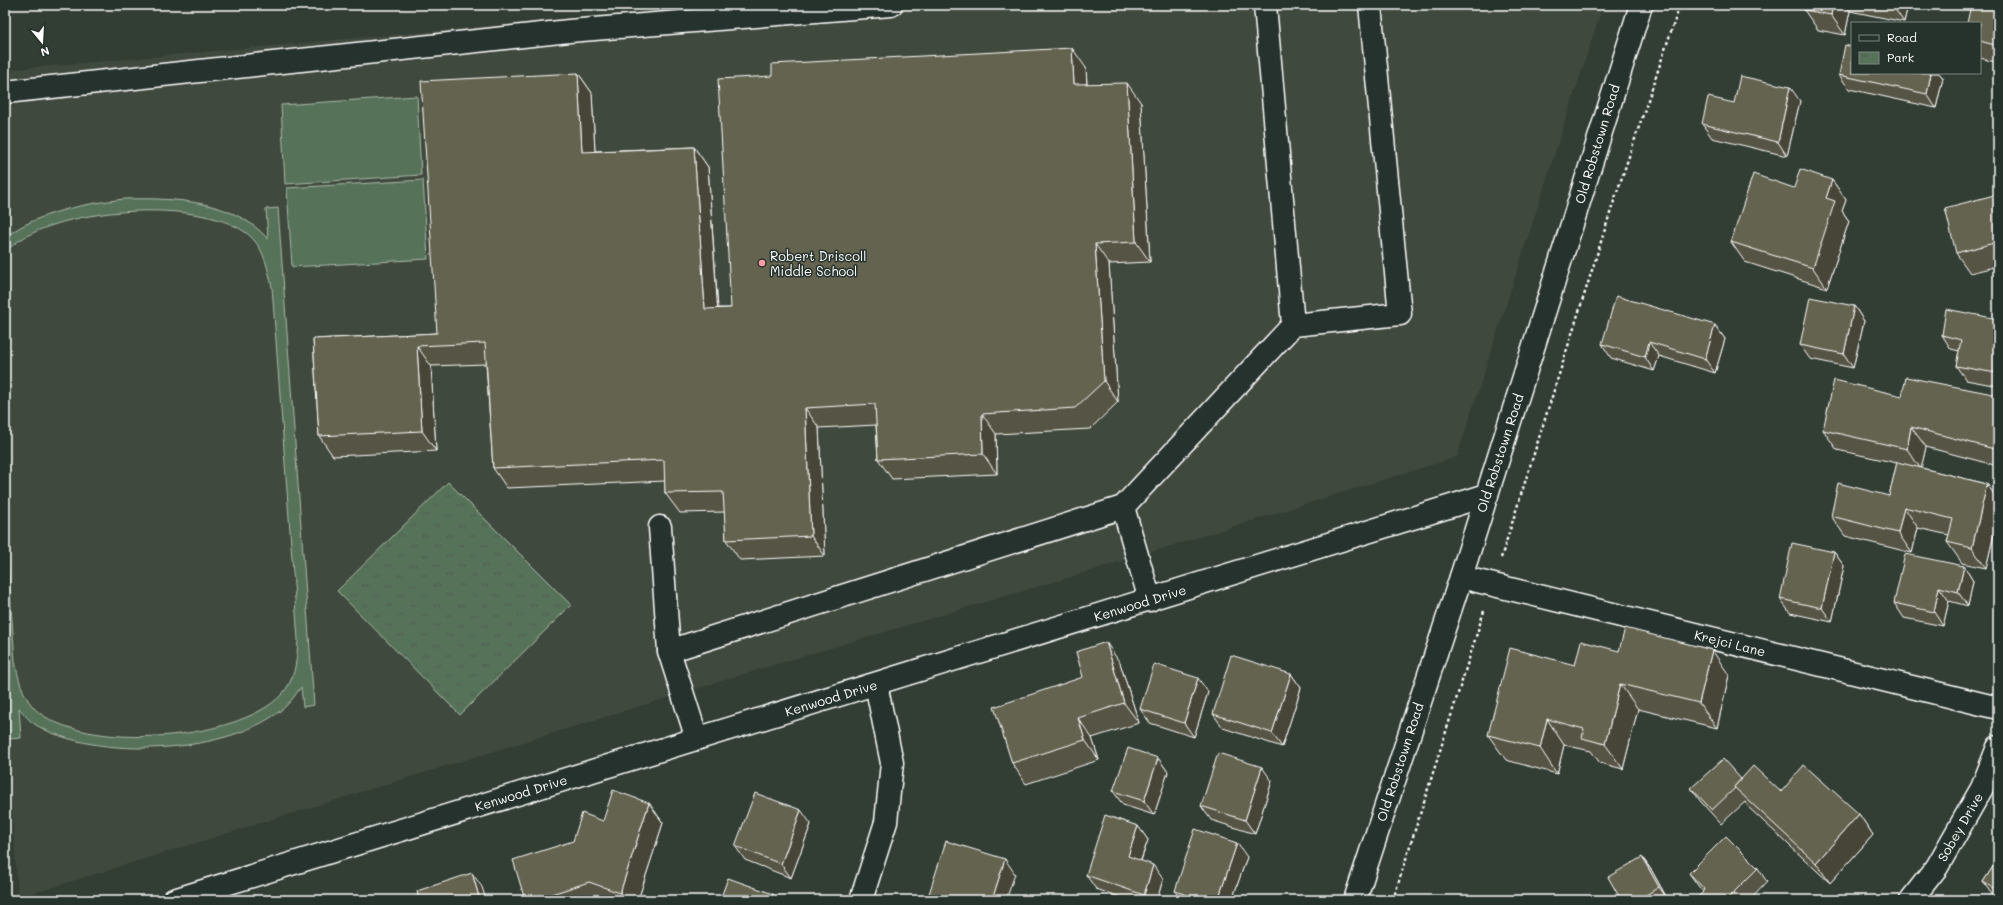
<svg xmlns="http://www.w3.org/2000/svg" width="2003" height="905" viewBox="0 0 2003 905" font-family="Mali,sans-serif">
<defs>
<pattern id="park-tufts" width="24" height="20" patternUnits="userSpaceOnUse"><rect width="24" height="20" fill="#57735a"/><path d="M3 7l-1-3M5 7V3M7 7l1-3M15 17l-1-3M17 17v-4M19 17l1-3" fill="none" stroke="#505a51"/></pattern>
</defs>
<rect width="100%" height="100%" fill="#323d34"/>
<filter id="ink" filterUnits="userSpaceOnUse"><feTurbulence type="fractalNoise" baseFrequency=".025" numOctaves="2"/><feDisplacementMap in="SourceGraphic" scale="8" xChannelSelector="R" yChannelSelector="G"/><feConvolveMatrix kernelMatrix="1 2 1 2 8 2 1 2 1" color-interpolation-filters="sRGB"/></filter>
<g filter="url(#ink)">
<!-- built -->
<path fill="#41483c" d="M717 5H1603L1457 457 1074 576 767 667 18 898 5 709V70Z"/>
<!-- grass -->
<g fill="#57735a" stroke="#abb9ac">
<path d="M417 96 421 175 285 184 281 105Z"/>
<path d="M423 180 428 259 292 267 287 188Z"/>
<path d="M124 199C173 198 233 199 268 239L266 209 278 208 314 705 303 707 301 687C296 694 292 700 286 706 233 755 96 761 36 725 29 721 24 714 19 708L21 738 9 739 5 680V524L15 661C18 677 22 695 34 708 79 754 249 742 286 689 296 675 297 656 298 640L272 287C268 270 265 252 253 239 212 194 43 206 5 253V237C39 212 83 204 124 199Z"/>
</g>
<!-- park -->
<path fill="url(#park-tufts)" stroke="#abb9ac" d="M448 482 571 605 460 715 337 591Z"/>
<g fill="none" stroke-linecap="round" stroke-linejoin="round">
<!-- minor casing -->
<g stroke="#fff" stroke-width="25">
<g id="minor">
<path d="M1265 5 1293 325 1400 314 1370 5"/>
<path d="M5 92 569 31 891 5"/>
<path d="M1123 507 1150 600"/>
<path d="M660 527 669 651 697 739"/>
<path d="M1461 577 1998 708"/>
<path d="M669 651 1123 507 1293 325"/>
<path d="M174 900 1487 495"/>
<path d="M861 900 886 822 892 763 876 684"/>
<path d="M1355 900 1461 577 1641 5"/>
<path d="M1911 900 1937 867 1982 788 1998 747"/>
</g>
</g>
<!-- path -->
<g stroke="#fff" stroke-width="2.5" stroke-dasharray="3 3" stroke-linecap="butt">
<path d="M1501 558 1612 207 1680 5"/>
<path d="M1393 900 1484 611"/>
</g>
<!-- minor -->
<use href="#minor" stroke="#26332d" stroke-width="22"/>
</g>
<!-- wall -->
<g fill="#565544" stroke="#fff">
<path d="M1805 5H1908L1904 22 1850 11 1845 35 1818 30 1804 10Z"/>
<path d="M1998 5V63L1980 58V23Z"/>
<path d="M1086 68 1087 84 1141 103 1150 262 1109 264 1118 402 1090 429 996 434 997 474 892 479 878 459 876 425 819 428 825 556 740 560 726 540 725 512 680 513 665 493V481L507 488 493 468 486 364 431 366 436 451 333 456 319 436 313 339 437 333 578 73 592 93 595 151 694 147 708 167 718 308H731Z"/>
<path d="M1852 73H1939L1943 78 1936 108 1849 89 1839 75Z"/>
<path d="M1800 101 1787 156 1712 138 1702 124 1734 103Z"/>
<path d="M1832 180 1846 200 1842 211 1849 221 1827 288 1745 262 1731 242 1794 188Z"/>
<path d="M1998 194V266L1970 273 1956 253Z"/>
<path d="M1854 306 1864 321 1853 368 1810 359 1800 345Z"/>
<path d="M1998 319V386L1966 380 1956 366 1959 351 1951 349 1942 335Z"/>
<path d="M1715 325 1725 339 1715 373 1659 356 1654 371 1611 358 1602 344Z"/>
<path d="M1998 395V466L1926 447 1921 468 1987 484 1998 500V517L1986 568 1962 563 1947 542 1949 535 1918 528 1912 553 1845 536 1831 516 1889 496 1897 463 1837 450 1823 430 1902 396Z"/>
<path d="M1834 552 1844 566 1832 622 1790 613 1780 599Z"/>
<path d="M1964 566 1973 581 1968 606 1949 601 1943 626 1904 618 1894 603Z"/>
<path d="M1619 651 1729 675 1717 728 1638 709 1623 769 1600 763 1591 751 1564 745 1557 774 1506 760 1488 735Z"/>
<path d="M1120 663 1139 723 1092 738 1099 760 1026 784 1012 763 1083 677Z"/>
<path d="M1291 674 1301 688 1282 747 1223 728 1213 714Z"/>
<path d="M1208 692 1194 737 1150 723 1140 709Z"/>
<path d="M1158 758 1168 772 1154 815 1123 805 1113 791Z"/>
<path d="M1741 779 1859 814 1873 835 1830 883 1748 807 1745 802 1721 824 1701 802 1691 788Z"/>
<path d="M1272 781 1255 834 1211 820 1201 806Z"/>
<path d="M649 803 663 823 638 900H525L573 841 603 821Z"/>
<path d="M811 824 791 878 745 860 735 846Z"/>
<path d="M1138 826 1148 840 1141 861 1163 879 1157 900H1129L1096 889 1086 875Z"/>
<path d="M1247 857 1232 900H1181L1175 891Z"/>
<path d="M1642 857 1652 871 1668 900H1621Z"/>
<path d="M1998 859V900H1996L1983 882Z"/>
<path d="M1758 868 1767 882 1750 900H1695L1703 892 1699 887 1689 873Z"/>
</g>
<!-- shaded-wall -->
<g fill="#464537" stroke="#fff">
<path d="M1833 5H1846L1850 11 1845 35 1831 15Z"/>
<path d="M1892 5H1908L1904 22Z"/>
<path d="M1072 48 1086 68 1088 104 1074 84Z"/>
<path d="M578 73 592 93 596 172 582 152Z"/>
<path d="M1931 73H1939L1943 78 1936 108 1927 94Z"/>
<path d="M1127 83 1141 103 1150 262 1136 242Z"/>
<path d="M1790 87 1800 101 1787 156 1778 142Z"/>
<path d="M694 147 708 167 719 329 705 309Z"/>
<path d="M1832 180 1846 200 1842 211 1849 221 1827 288 1813 268 1826 198Z"/>
<path d="M1095 244 1109 264 1118 402 1104 381Z"/>
<path d="M1854 306 1864 321 1853 368 1844 354Z"/>
<path d="M1715 325 1725 339 1715 373 1705 359Z"/>
<path d="M1649 342 1659 356 1654 371 1645 357Z"/>
<path d="M417 346 431 366 436 451 422 431Z"/>
<path d="M1998 362V376L1996 373Z"/>
<path d="M805 408 819 428 825 556 811 536Z"/>
<path d="M982 414 996 434 997 474 983 454Z"/>
<path d="M1911 427 1926 447 1921 469 1907 449Z"/>
<path d="M1987 484 1998 500V517L1986 568 1972 548Z"/>
<path d="M1904 507 1918 528 1912 553 1898 533Z"/>
<path d="M1834 552 1844 566 1832 622 1822 608Z"/>
<path d="M1964 566 1973 581 1968 606 1958 592Z"/>
<path d="M1939 587 1949 601 1943 626 1934 612Z"/>
<path d="M1106 642 1120 663 1139 723 1124 703Z"/>
<path d="M1712 650 1729 675 1717 728 1699 703Z"/>
<path d="M1291 674 1301 688 1282 747 1272 733Z"/>
<path d="M1198 678 1208 692 1194 737 1184 723Z"/>
<path d="M1620 684 1638 709 1623 769 1605 744Z"/>
<path d="M1078 718 1092 738 1099 760 1085 740Z"/>
<path d="M1547 719 1564 745 1557 774 1540 748Z"/>
<path d="M1158 758 1168 772 1154 815 1144 801Z"/>
<path d="M1262 767 1272 781 1255 834 1245 820Z"/>
<path d="M649 803 663 823 638 900H625L620 893Z"/>
<path d="M801 810 811 824 791 878 781 864Z"/>
<path d="M1859 814 1873 835 1830 883 1816 863Z"/>
<path d="M1138 826 1148 840 1137 871 1128 856Z"/>
<path d="M1237 843 1247 857 1232 900H1218Z"/>
<path d="M1642 857 1652 871 1668 900 1659 887Z"/>
<path d="M1005 859 1015 874 1006 900H992Z"/>
<path d="M1153 865 1163 879 1157 900H1148L1144 895Z"/>
<path d="M472 873 482 887 486 900H480Z"/>
<path d="M773 894 778 900H771Z"/>
</g>
<!-- building -->
<g fill="#64634f" stroke="#fff">
<path d="M1805 5H1833L1831 15 1804 10Z"/>
<path d="M1971 5H1998V46L1980 41V23H1967Z"/>
<path d="M1845 45 1852 47V73H1931L1927 94 1839 75Z"/>
<path d="M1072 48 1074 84 1127 83 1136 242 1095 244 1104 381 1075 408 982 414 983 454 878 459 875 404 805 408 811 536 726 540 723 492 665 493 664 460 493 468 485 343 417 346 422 431 319 436 313 339 437 333 421 81 578 73 582 152 694 147 705 309 731 308 718 79 772 76V64Z"/>
<path d="M1740 76 1790 87 1778 142 1702 124 1708 97 1734 103Z"/>
<path d="M1800 169 1832 180 1826 198 1835 201 1813 268 1731 242 1753 174 1794 188Z"/>
<path d="M1998 194V242L1956 253 1945 208Z"/>
<path d="M1616 296 1715 325 1705 359 1649 342 1645 357 1602 344Z"/>
<path d="M1810 297 1854 306 1844 354 1800 345Z"/>
<path d="M1946 309 1998 319V362L1996 373 1956 366 1961 340 1942 335Z"/>
<path d="M1906 377 1998 395V450L1911 427 1907 449 1823 430 1834 380 1902 396Z"/>
<path d="M1897 462 1987 484 1972 548 1947 542 1953 519 1904 507 1898 533 1831 516 1838 483 1889 496Z"/>
<path d="M1792 543 1834 552 1822 608 1780 599Z"/>
<path d="M1905 554 1964 566 1958 592 1939 587 1934 612 1894 603Z"/>
<path d="M1625 628 1712 650 1699 703 1620 684 1605 744 1582 738 1584 729 1547 719 1540 748 1488 735 1510 648 1575 665 1581 641 1619 651Z"/>
<path d="M1106 642 1124 703 1078 718 1085 740 1012 763 994 707 1083 677 1076 652Z"/>
<path d="M1231 655 1291 674 1272 733 1213 714Z"/>
<path d="M1154 664 1198 678 1184 723 1140 709Z"/>
<path d="M1128 748 1158 758 1144 801 1113 791Z"/>
<path d="M1218 753 1262 767 1245 820 1201 806Z"/>
<path d="M1723 759 1741 779 1734 787 1735 788 1712 810 1691 788Z"/>
<path d="M1804 765 1859 814 1816 863 1734 787 1753 766 1781 792Z"/>
<path d="M613 790 649 803 620 893 589 882 533 900H525L513 860 573 841 582 813 603 821Z"/>
<path d="M755 793 801 810 781 864 735 846Z"/>
<path d="M1105 815 1138 826 1128 856 1153 865 1144 895 1086 875Z"/>
<path d="M1195 829 1237 843 1218 900H1201L1175 891Z"/>
<path d="M1726 836 1758 868 1727 899 1728 900H1695L1705 890 1689 873Z"/>
<path d="M946 841 1005 859 992 900H927Z"/>
<path d="M1642 857 1659 887 1638 900H1621L1608 877Z"/>
<path d="M1998 859V891L1983 882Z"/>
<path d="M472 873 480 900H419L417 891Z"/>
<path d="M728 878 773 894 771 900H720Z"/>
<path d="M1570 897 1571 900H1562Z"/>
</g>
</g>
<!-- markers -->
<circle fill="#ff9aa2" stroke="#26332d" stroke-width="1.5" cx="762" cy="263" r="4"/>
<g text-anchor="middle" stroke-width="3" stroke-linejoin="round" paint-order="stroke">
<!-- street labels -->
<g font-size="13" fill="#fff" stroke="#26332d">
<text transform="translate(1597 144) rotate(-73)" y="5">Old Robstown Road</text>
<text transform="translate(1500 453) rotate(-72)" y="5">Old Robstown Road</text>
<text transform="translate(1140 603) rotate(-17)" y="5">Kenwood Drive</text>
<text transform="translate(1730 643) rotate(14)" y="5">Krejci Lane</text>
<text transform="translate(831 698) rotate(-17)" y="5">Kenwood Drive</text>
<text transform="translate(1400 762) rotate(-72)" y="5">Old Robstown Road</text>
<text transform="translate(521 793) rotate(-17)" y="5">Kenwood Drive</text>
<text transform="translate(1960 827) rotate(-60)" y="5">Sobey Drive</text>
</g>
<!-- poi labels -->
<g font-size="13" fill="#fff" stroke="#26332d" text-anchor="start">
<text x="770" y="261">Robert Driscoll<tspan x="770" dy="15">Middle School</tspan></text>
</g>
</g>
<!-- margin -->
<rect width="2003" height="905" fill="none" stroke="#26332d" stroke-width="20"/>
<rect x="10" y="10" width="1983" height="885" fill="none" stroke="#fff" stroke-width="1.5" filter="url(#ink)"/>
<!-- legend -->
<rect x="1851" y="22" width="130" height="52" fill="#26332d" stroke="#7d8581"/>
<rect x="1859" y="35" width="20" height="6" fill="#26332d" stroke="#7d8581"/>
<text x="1887" y="42" font-size="12" fill="#ffffff">Road</text>
<rect x="1859" y="52" width="20" height="12" fill="url(#park-tufts)" stroke="#7d8581"/>
<text x="1887" y="62" font-size="12" fill="#ffffff">Park</text>
<!-- north arrow -->
<g transform="translate(42 42) rotate(162)" stroke="#26332d" stroke-width="3" paint-order="stroke">
<path d="M0-3L7 15L0 10L-7 15Z" fill="#ffffff"/>
<text y="-6" font-size="11" font-weight="bold" text-anchor="middle" fill="#ffffff">N</text>
</g>
</svg>
